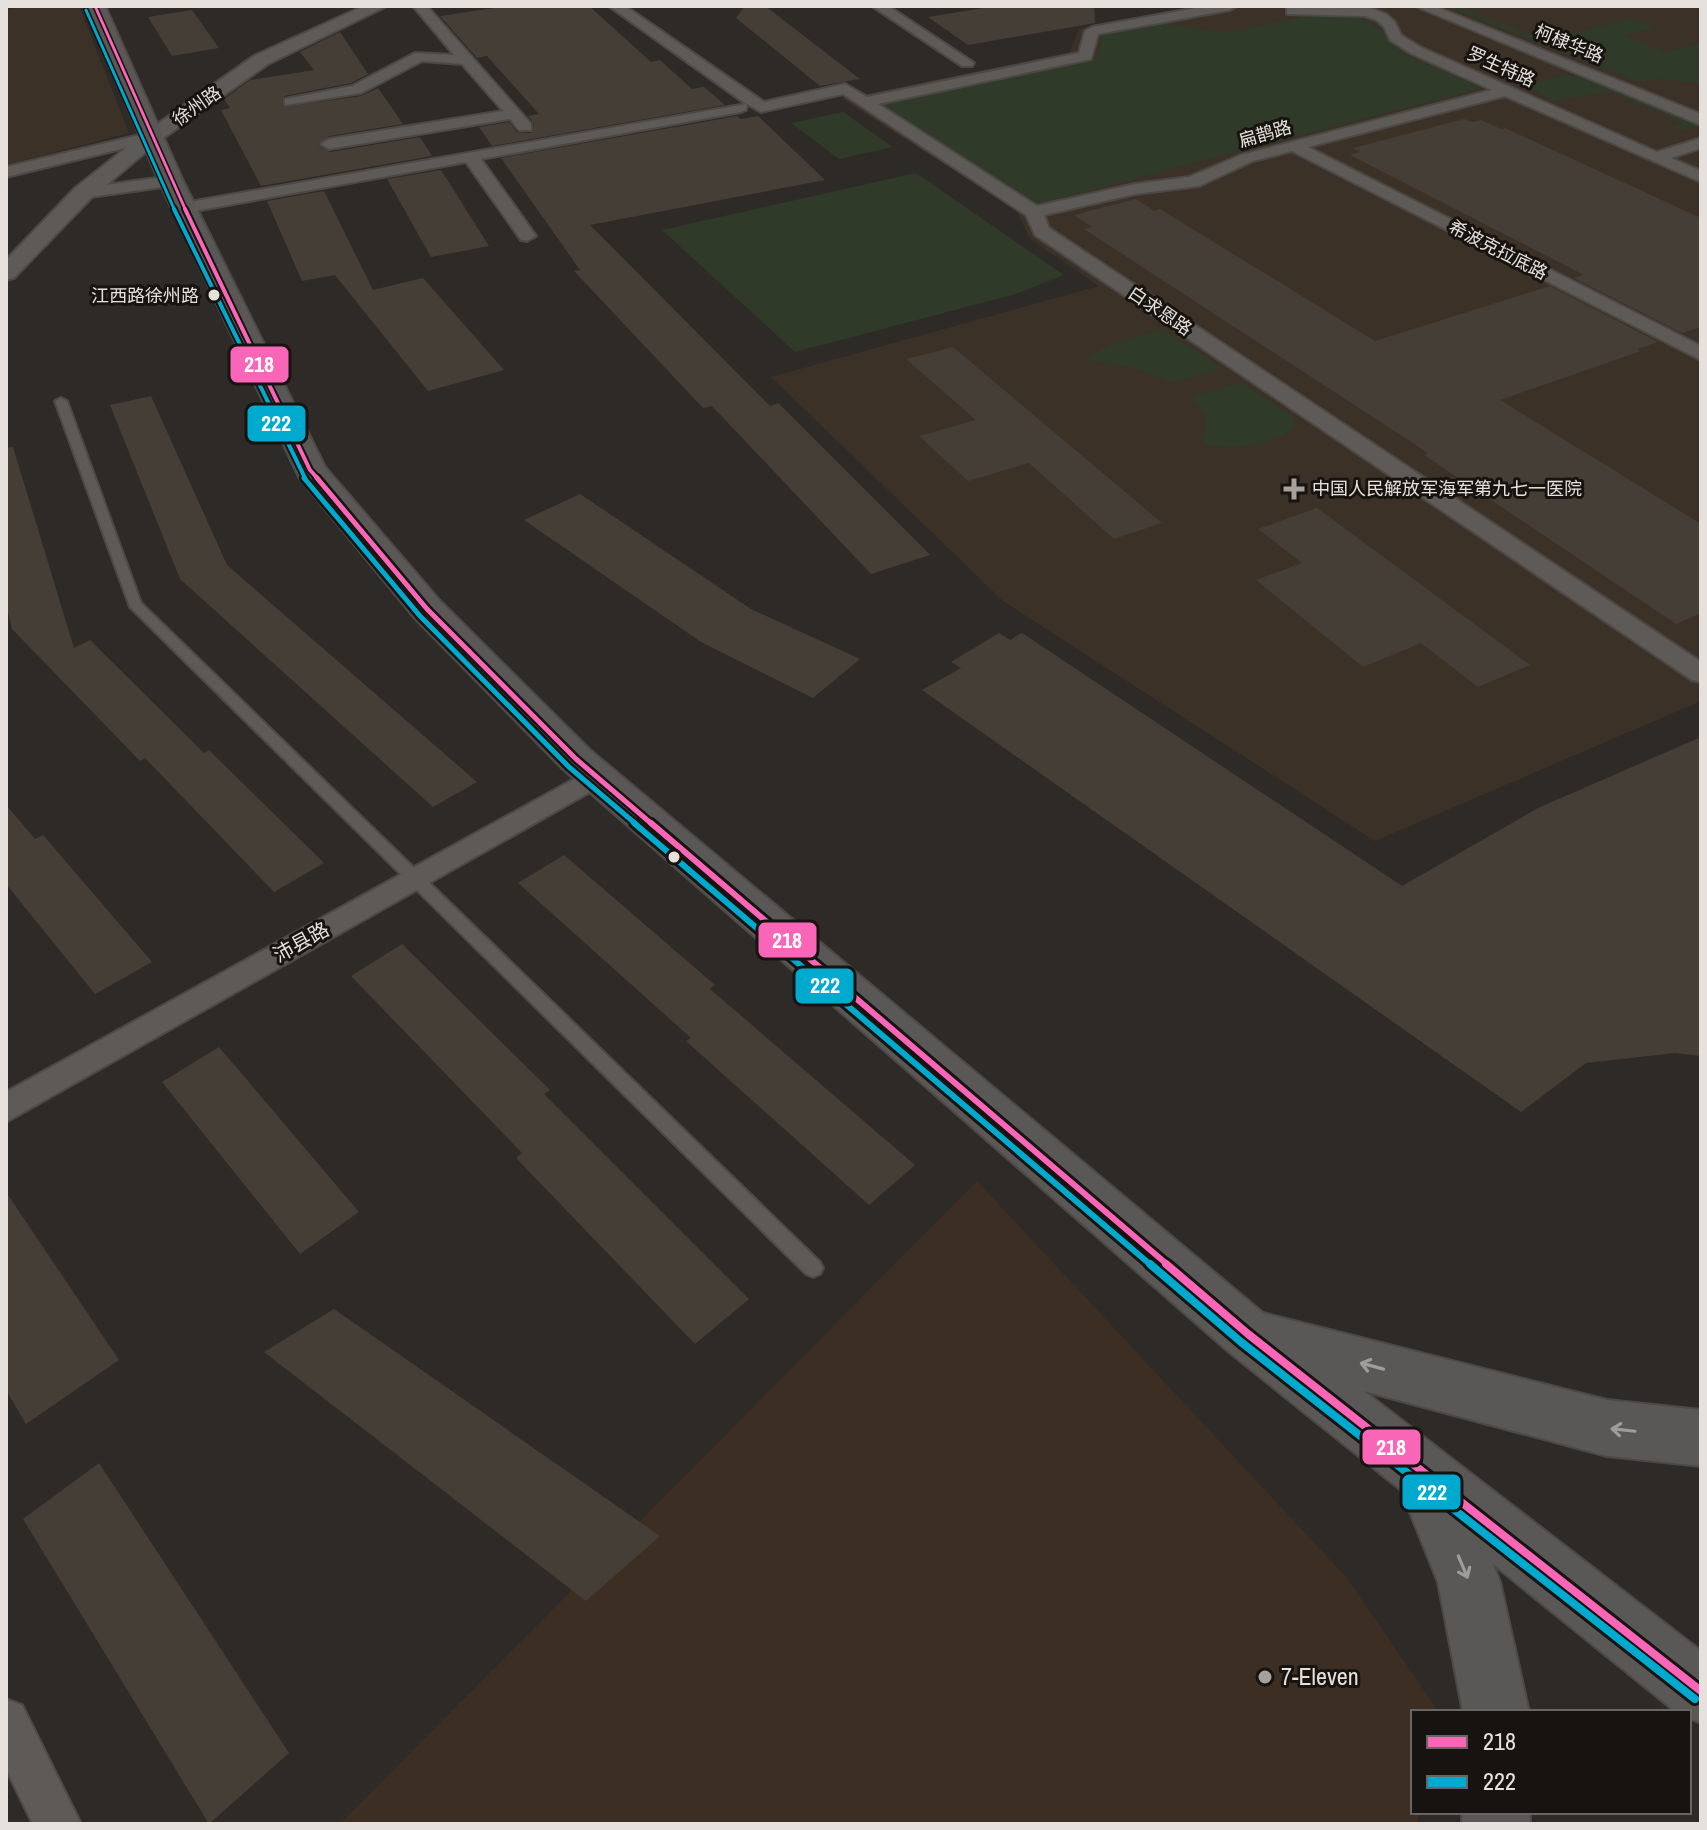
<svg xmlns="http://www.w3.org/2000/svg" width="1707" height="1830" viewBox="0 0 1707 1830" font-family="'Archivo Narrow','Noto Sans SC',sans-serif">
<rect width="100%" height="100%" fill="#2e2a27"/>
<!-- commercial -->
<path fill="#3d2e24" d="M977 1181 1347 1578 1436 1708V1712H1413V1812H1419L1417 1824H340Z"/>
<!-- built -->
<g fill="#3c3127">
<path d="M29 6H79L129 133 6 165V9Z"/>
<path d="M1206 6H1701V701L1375 841 1003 601 771 377 1099 286 1030 239 1016 210 842 99 1070 52 1079 29Z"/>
</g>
<!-- green -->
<g fill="#303a28">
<path d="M1446 6H1460L1544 40 1631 18 1656 27 1625 36 1666 52 1701 43V84L1663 79 1638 82Z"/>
<path d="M1337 16 1364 19 1388 34 1404 54 1482 88 1038 204 878 103 1098 58 1102 33 1160 23 1225 33 1301 17Z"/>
<path d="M1564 75 1589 77 1701 126 1682 131 1672 127 1683 123 1610 92 1553 101 1526 85Z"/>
<path d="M843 112 893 147 839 159 791 123Z"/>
<path d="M916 173 1064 275 1016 294 795 352 662 230Z"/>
<path d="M1158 331 1168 333 1222 368 1172 383 1131 367 1089 360V356L1115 343Z"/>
<path d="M1241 382 1294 417 1296 426C1271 447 1232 451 1202 444L1206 419 1192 396Z"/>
</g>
<!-- building -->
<g fill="#453e37">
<path d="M507 6H589L651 62 660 60 692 89 704 87 725 105 492 146 479 127 509 122 517 132 531 133 534 124 528 116 539 114 487 56 477 58 440 16Z"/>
<path d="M745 6H765L860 79 820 86 736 18Z"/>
<path d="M996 6H1094L1095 23 968 45 928 17Z"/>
<path d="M192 10 219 48 172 56 148 17Z"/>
<path d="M340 32 368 74 351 83 284 96 283 107 361 96 378 88 403 124 329 136 318 145 330 152 420 137 432 156 261 186 221 110 230 108 224 99 250 80 314 70 300 52Z"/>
<path d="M737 116 741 119 758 116 825 180 590 225 770 406 778 403 930 555 871 574 712 406 703 408 574 271 580 270 501 158Z"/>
<path d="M1464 119 1472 122 1481 120 1501 129 1505 128 1701 218V327L1682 333 1574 278 1584 275 1350 155 1360 152 1353 148Z"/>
<path d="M441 170 489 246 431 257 387 179Z"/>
<path d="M324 191 373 290 423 278 504 370 428 391 335 275 302 281 267 201Z"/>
<path d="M1136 199 1154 211 1160 209 1375 341 1550 286 1658 342 1637 349 1641 351 1500 400 1701 524V613L1676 624 1424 455 1428 453 1084 229 1092 227 1074 215Z"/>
<path d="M953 347 1162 523 1114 539 1029 463 968 481 919 436 976 420 906 359Z"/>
<path d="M151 396 227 565 477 782 433 807 180 579 110 405Z"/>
<path d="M13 447 74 648 90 640 204 753 209 750 324 863 274 892 145 758 140 761 12 629 6 604V448Z"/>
<path d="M580 494 751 609 860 659 813 698 701 642 524 520Z"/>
<path d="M1317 508 1530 665 1478 687 1421 643 1363 667 1256 580 1302 563 1258 529Z"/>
<path d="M999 633 1010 640 1022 633 1402 886 1538 808 1701 737V1056L1675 1053 1586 1063 1521 1112 922 690 961 668 951 662Z"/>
<path d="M6 805 35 839 43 835 152 962 95 994 6 884Z"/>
<path d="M564 855 715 985 710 989 915 1165 869 1205 686 1041 691 1038 518 883Z"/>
<path d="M402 944 550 1090 544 1094 749 1299 695 1344 516 1158 522 1153 351 976Z"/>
<path d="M219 1047 359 1212 300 1254 162 1082Z"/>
<path d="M6 1192 119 1360 26 1424 6 1390Z"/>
<path d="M334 1309 660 1536 586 1601 264 1352Z"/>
<path d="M99 1463 289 1753 209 1824 23 1519Z"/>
</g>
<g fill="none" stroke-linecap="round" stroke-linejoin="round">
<!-- service casing -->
<g stroke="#4c4846" stroke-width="4">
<path id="service" d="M61 398 67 401 141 603 820 1262 823 1268 820 1274 813 1277 806 1274 130 607 55 401Z"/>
</g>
<!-- minor casing -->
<g stroke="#4c4846" stroke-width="4">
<g id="minor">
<path d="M413 6H427L531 124V130H519L510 119 329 149 321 144 329 139 503 111 462 64 422 61 361 93 285 105V99L352 86 415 53 454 55Z"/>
<path d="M609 6H625L764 102 845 84 867 97 1079 53 1085 31 1092 27 1207 6H1237L1230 10 1098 34 1091 59 878 104 1037 206 1135 184 1189 177 1241 155 1492 90 1410 53 1390 40 1384 27 1376 20 1365 16 1287 14V8L1292 7 1357 6 1373 9 1386 14 1395 22 1401 35 1420 47 1657 152 1701 138V148L1671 158 1701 171V182L1505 96 1308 147 1701 346V360L1292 151 1253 161 1199 186 1135 194 1044 215 1049 228 1701 662V682L1692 680 1035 235 1026 215 843 94 761 112 747 104 746 110 741 112 481 159 536 236 527 241 521 240 466 162 184 213 175 208 184 203 746 104Z"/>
<path d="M872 6H888L974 63 972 66H962Z"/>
<path d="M1415 6H1434L1701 114V125Z"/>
<path d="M152 132 160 137 158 140 6 177V167Z"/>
<path d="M171 176 177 177 179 181 177 185 83 198 75 193 83 188Z"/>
<path d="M596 767 606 769 610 776 606 783 6 1122V1092Z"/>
<path d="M6 1699 22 1705 81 1824H33L6 1769Z"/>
</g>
</g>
<!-- tertiary casing -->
<g stroke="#4c4846" stroke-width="4">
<path id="tertiary" d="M364 6H387L268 64 159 141 91 198 14 278 6 280V260L75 188 145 133 254 56Z"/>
</g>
<!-- secondary casing -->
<g stroke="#4c4846" stroke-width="4">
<g id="secondary">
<path d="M85 6H105L183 181 325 467 440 601 590 750 1263 1313 1607 1400 1701 1410V1466L1607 1456 1364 1391 1701 1651V1723L1689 1718V1712H1676L1493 1564 1500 1582 1529 1712H1463L1438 1582 1401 1490 1229 1352 562 768 414 617 299 477 159 181Z"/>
<rect x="1462" y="1812" width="68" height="12"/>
</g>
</g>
<!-- service -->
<use href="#service" fill="#5d5a58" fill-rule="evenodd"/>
<!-- minor -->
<use href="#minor" fill="#5d5a58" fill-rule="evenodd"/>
<!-- tertiary -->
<use href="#tertiary" fill="#5d5a58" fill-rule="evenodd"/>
<!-- secondary -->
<use href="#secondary" fill="#595857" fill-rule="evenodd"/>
<!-- bus-1-far4 casing -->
<g stroke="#161310" stroke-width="6">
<path id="bus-1-far4" d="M95 6 186 211"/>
</g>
<!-- bus-1-far3 casing -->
<g stroke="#161310" stroke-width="8">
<path id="bus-1-far3" d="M185 209 310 470 319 480"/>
</g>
<!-- bus-1-far2 casing -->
<g stroke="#161310" stroke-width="10">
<path id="bus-1-far2" d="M317 478 427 609 576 759 653 825"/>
</g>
<!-- bus-1-far1 casing -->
<g stroke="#161310" stroke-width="12">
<path id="bus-1-far1" d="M651 823 1169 1266"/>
</g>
<!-- bus-1 casing -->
<g stroke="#161310" stroke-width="14">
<path id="bus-1" d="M1166 1264 1248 1334 1701 1691"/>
</g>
<!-- bus-2-far4 casing -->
<g stroke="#161310" stroke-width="6">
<path id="bus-2-far4" d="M86 10 175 211"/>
</g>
<!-- bus-2-far3 casing -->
<g stroke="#161310" stroke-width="8">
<path id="bus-2-far3" d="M174 209 306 480"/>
</g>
<!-- bus-2-far2 casing -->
<g stroke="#161310" stroke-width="10">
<path id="bus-2-far2" d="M304 478 420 616 569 767 637 825"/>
</g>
<!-- bus-2-far1 casing -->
<g stroke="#161310" stroke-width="12">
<path id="bus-2-far1" d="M634 823 1152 1266"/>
</g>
<!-- bus-2 casing -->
<g stroke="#161310" stroke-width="14">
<path id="bus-2" d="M1150 1264 1241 1342 1695 1699"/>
</g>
<!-- bus-1-far4 -->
<use href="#bus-1-far4" stroke="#fa66b7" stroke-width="3"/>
<!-- bus-1-far3 -->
<use href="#bus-1-far3" stroke="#fa66b7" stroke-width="4"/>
<!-- bus-1-far2 -->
<use href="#bus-1-far2" stroke="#fa66b7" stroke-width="5"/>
<!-- bus-1-far1 -->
<use href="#bus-1-far1" stroke="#fa66b7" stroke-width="6"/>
<!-- bus-1 -->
<use href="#bus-1" stroke="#fa66b7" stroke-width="8"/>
<!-- bus-2-far4 -->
<use href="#bus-2-far4" stroke="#00a9ce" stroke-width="3"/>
<!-- bus-2-far3 -->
<use href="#bus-2-far3" stroke="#00a9ce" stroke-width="4"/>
<!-- bus-2-far2 -->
<use href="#bus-2-far2" stroke="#00a9ce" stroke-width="5"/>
<!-- bus-2-far1 -->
<use href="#bus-2-far1" stroke="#00a9ce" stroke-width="6"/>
<!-- bus-2 -->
<use href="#bus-2" stroke="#00a9ce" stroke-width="8"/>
</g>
<!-- one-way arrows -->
<defs><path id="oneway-shaft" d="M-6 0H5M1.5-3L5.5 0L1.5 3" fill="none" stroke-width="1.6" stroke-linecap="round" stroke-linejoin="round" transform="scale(2)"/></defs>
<g stroke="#a09c9a">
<use href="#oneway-shaft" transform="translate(1372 1366) rotate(-165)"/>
<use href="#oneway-shaft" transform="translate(1623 1430) rotate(-174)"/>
<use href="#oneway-shaft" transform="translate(1463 1567) rotate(67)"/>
</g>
<!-- markers -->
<g fill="#e6e1dd" stroke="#161310" stroke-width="3">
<circle cx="214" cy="295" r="7"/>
<circle cx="674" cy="857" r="7"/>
</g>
<g fill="#a6a19d" stroke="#161310" stroke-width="3">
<path d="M1290 477h8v8h8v8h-8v8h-8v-8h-8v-8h8z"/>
<circle cx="1265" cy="1677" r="8"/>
</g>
<g text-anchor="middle" stroke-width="6" stroke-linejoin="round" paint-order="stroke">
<!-- far-street labels -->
<g font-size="18" fill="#e6e1dd" stroke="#161310">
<text transform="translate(1569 44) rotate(22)" y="6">柯棣华路</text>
<text transform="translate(1501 67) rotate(24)" y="6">罗生特路</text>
<text transform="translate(197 106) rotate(-35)" y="6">徐州路</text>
<text transform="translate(1265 134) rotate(-16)" y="6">扁鹊路</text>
<text transform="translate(1498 250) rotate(27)" y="6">希波克拉底路</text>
<text transform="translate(1160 311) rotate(34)" y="6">白求恩路</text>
</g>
<!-- bus labels -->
<g font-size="18" fill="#e6e1dd" stroke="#161310" text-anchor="end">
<text x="199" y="302">江西路徐州路</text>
</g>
<!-- far-poi labels -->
<g font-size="18" fill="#e6e1dd" stroke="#161310" text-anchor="start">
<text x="1312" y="495">中国人民解放军海军第九七一医院</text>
</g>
<!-- street labels -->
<g font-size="20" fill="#e6e1dd" stroke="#161310">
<text transform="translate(301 942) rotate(-29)" y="7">沛县路</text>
</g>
<!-- near-poi labels -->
<g font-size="24" fill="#e6e1dd" stroke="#161310" text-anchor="start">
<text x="1281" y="1685">7-Eleven</text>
</g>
</g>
<g stroke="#161310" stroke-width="3">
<rect x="229" y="345" width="61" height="39" rx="8" fill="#fa66b7"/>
<rect x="246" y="404" width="61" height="39" rx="8" fill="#00a9ce"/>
<rect x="757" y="921" width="61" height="38" rx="8" fill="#fa66b7"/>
<rect x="794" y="967" width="61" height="38" rx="8" fill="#00a9ce"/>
<rect x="1361" y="1428" width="61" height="38" rx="8" fill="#fa66b7"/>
<rect x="1401" y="1473" width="61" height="38" rx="8" fill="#00a9ce"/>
</g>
<g font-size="22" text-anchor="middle" font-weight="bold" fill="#fff">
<text x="259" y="372">218</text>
<text x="276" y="431">222</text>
<text x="787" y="948">218</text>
<text x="825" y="993">222</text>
<text x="1391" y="1455">218</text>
<text x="1432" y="1500">222</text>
</g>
<!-- border -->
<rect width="1707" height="1830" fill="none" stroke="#e6e1dd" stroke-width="16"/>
<!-- legend -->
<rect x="1411" y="1710" width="280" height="104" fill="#161310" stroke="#696562" stroke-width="2"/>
<rect x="1427" y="1736" width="40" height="12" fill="#fa66b7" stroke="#696562" stroke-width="2"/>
<text x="1483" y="1750" font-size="24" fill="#e6e1dd">218</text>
<rect x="1427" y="1776" width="40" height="12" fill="#00a9ce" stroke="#696562" stroke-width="2"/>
<text x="1483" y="1790" font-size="24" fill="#e6e1dd">222</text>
</svg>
